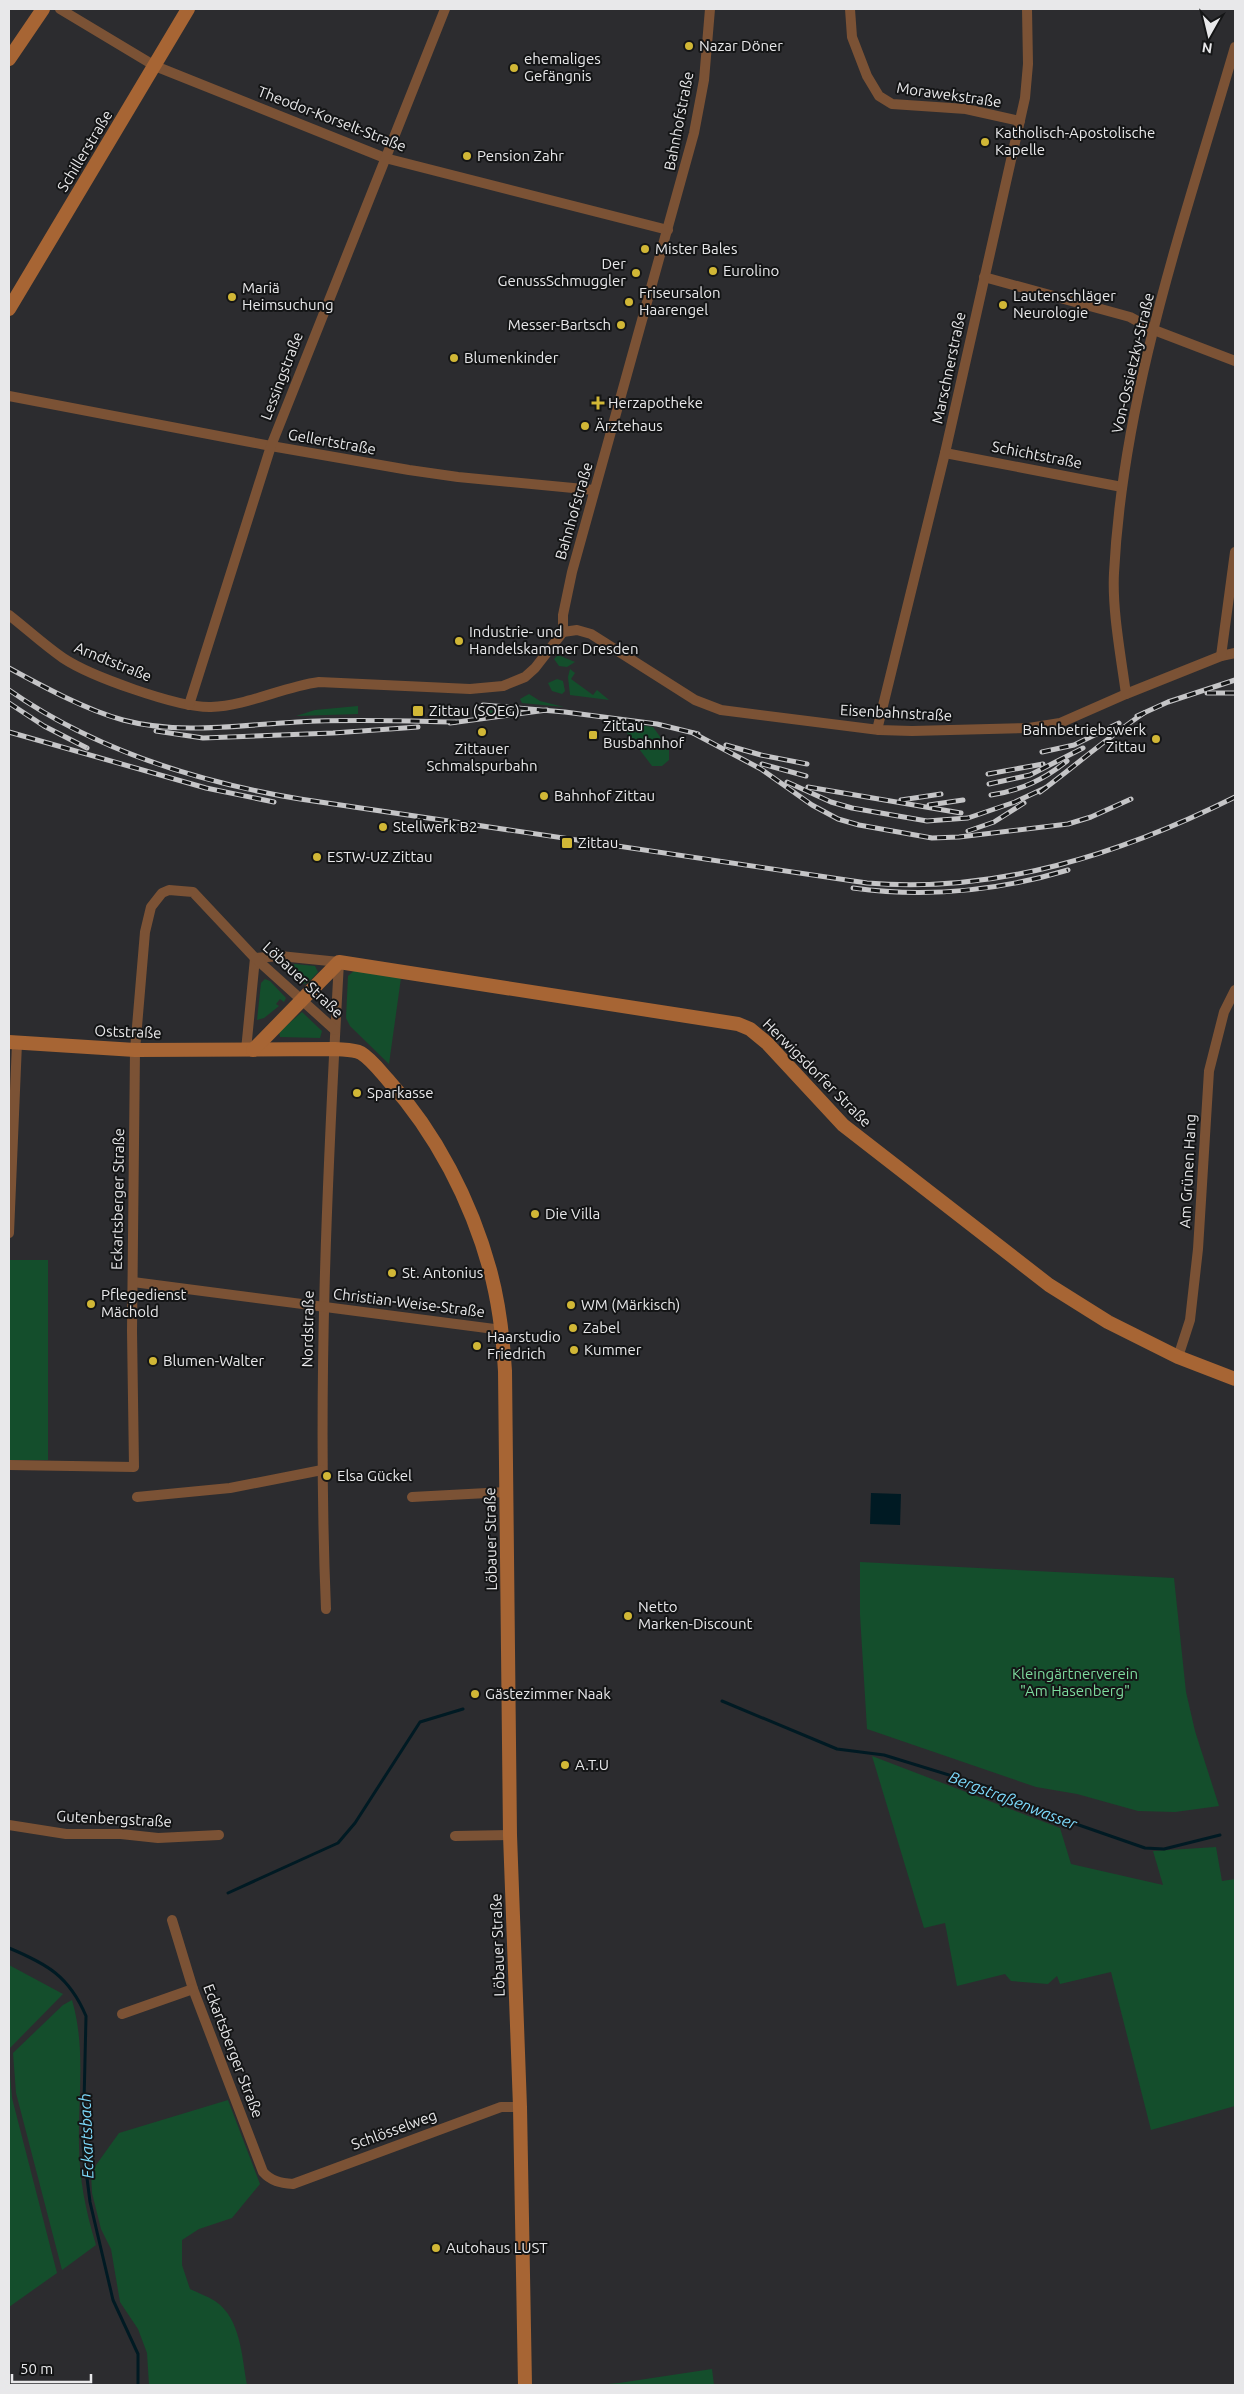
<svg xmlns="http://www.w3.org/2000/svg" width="1244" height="2394" viewBox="0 0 1244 2394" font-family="Ubuntu,sans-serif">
<rect width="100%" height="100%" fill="#2c2c2f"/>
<!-- green -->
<g fill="#144e2c">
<path d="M558 655 575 662 567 667 559 666 554 659Z"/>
<path d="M570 669 575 673 571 679 593 695 597 690 609 700 570 695 568 677Z"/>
<path d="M557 679 563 681 565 691 562 694 552 691 548 683Z"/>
<path d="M529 694 540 701 564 707 522 703 520 699Z"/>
<path d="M358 706V714L296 716 315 710Z"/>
<path d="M485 710 505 711V714L486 717Z"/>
<path d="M613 721 653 727 669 749V760L662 766H652L624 729Z"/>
<path d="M295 964 315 966 318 972 308 983 300 984C293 978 286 974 292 965Z"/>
<path d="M355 970 401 978 389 1064 350 1026 346 1018 348 976Z"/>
<path d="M265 979 270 981 286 998 284 1002 280 999 276 1004 279 1006 264 1018 257 1020 261 983Z"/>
<path d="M302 1012 322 1031 320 1038 280 1037 279 1032Z"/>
<rect x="9" y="1260" width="39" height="200"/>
<path d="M860 1562 1174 1578 1186 1692 1195 1731 1219 1806 1175 1812 1138 1811 1077 1794 1036 1787 867 1729 860 1615Z"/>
<path d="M872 1756 1060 1828 1071 1864 1163 1885 1153 1851 1216 1847 1222 1881 1235 1879V2106L1151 2130 1111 1972 1060 1984 1057 1976 1048 1984 1011 1981 1005 1974 957 1986 945 1923 924 1928Z"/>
<path d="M9 1965 63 1994 9 2049Z"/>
<path d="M72 2000C86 2048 78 2095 79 2144 79 2179 86 2212 96 2245L62 2270 16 2093 13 2053 63 2005Z"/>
<path d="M9 2063 12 2098 57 2273 9 2307Z"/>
<path d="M228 2100 260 2184 232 2218 199 2229 182 2240V2265L190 2289C198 2293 207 2296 215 2301 241 2318 242 2358 247 2385H149L147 2353 138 2329 120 2302 111 2249 101 2229 92 2193 91 2172 119 2133Z"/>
<path d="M712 2369 714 2385 608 2384 619 2383Z"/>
</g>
<!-- water -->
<path fill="#001a23" d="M871 1493 901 1494 900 1525 870 1524Z"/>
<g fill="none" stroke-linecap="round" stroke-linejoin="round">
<!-- stream -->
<g stroke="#001a23" stroke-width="3">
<path d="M722 1701 837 1749 884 1755 988 1787 1001 1798 1145 1848 1164 1849 1220 1835"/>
<path d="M228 1893 338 1843 355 1823 420 1722 463 1709"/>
<path d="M9 1948C47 1964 69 1976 86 2016L83 2146 90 2202 113 2300 138 2354V2385"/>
</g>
<!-- street -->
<g stroke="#7b5235" stroke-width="10">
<path d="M60 9 155 66 385 158 668 230"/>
<path d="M850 9 852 37 867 76 879 96 892 104 966 109 1020 121"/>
<path d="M984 277 1130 317 1154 330 1235 361"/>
<path d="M9 396 271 446 409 470 458 477 594 490"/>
<path d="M945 453 1122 487"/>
<path d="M9 615C27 629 44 645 63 658 90 676 178 708 211 707 247 706 282 687 319 682L470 689 503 686 525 677 535 668 563 632"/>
<path d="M563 632 577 630 591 634 695 700 721 710 879 730 912 731 1029 728 1060 723 1126 694 1221 656 1235 653"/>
<path d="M563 632V615L572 572 694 133 704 80 710 9"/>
<path d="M1221 656 1235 552"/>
<path d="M1126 694C1121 657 1112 610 1114 573 1123 393 1185 219 1235 47"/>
<path d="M189 705 271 446 445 9"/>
<path d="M879 730 878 726 945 453 1025 98 1028 64 1027 9"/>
<path d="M246 1050 255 958 280 956 339 962C327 1178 317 1393 326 1609"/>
<path d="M9 1233 17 1043"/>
<path d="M133 1282 502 1330"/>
<path d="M1178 1357 1190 1320 1198 1249 1209 1071 1224 1012 1235 990"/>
<path d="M9 1465 134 1467 132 1331 135 1050 145 932 151 907 162 893 169 890 193 892 255 958 335 1030"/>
<path d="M137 1497 230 1488 322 1470"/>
<path d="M412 1497 506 1492"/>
<path d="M9 1825 66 1834H121L158 1838 219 1835"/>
<path d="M455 1836 510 1835"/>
<path d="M172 1920 193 1989 263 2172C271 2181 280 2183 293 2184L501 2107H520"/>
<path d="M122 2014 193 1989"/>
</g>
<!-- secondary -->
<g stroke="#a76534" stroke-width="14">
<path d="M9 59 43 9"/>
<path d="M9 309 188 9"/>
<path d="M9 1042 135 1050 335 1049C343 1050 353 1049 361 1053 371 1059 380 1071 388 1080 436 1133 471 1201 490 1270 499 1303 503 1337 505 1371L510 1835 520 2107 525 2385"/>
<path d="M253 1050 339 962 738 1024 750 1029 767 1043 843 1125 1049 1285 1108 1322 1178 1357 1235 1379"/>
</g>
<!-- rail casing -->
<g stroke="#c5c5c7" stroke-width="5">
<g id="rail">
<path d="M9 668C42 686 86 710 123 720 179 735 240 725 297 722 350 719 403 721 456 722"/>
<path d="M9 690C95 750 197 782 300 799L867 883C996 894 1121 854 1235 797"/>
<path d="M1207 693H1235"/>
<path d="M9 703 44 726 87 748"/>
<path d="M483 705 565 712 657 724 698 734"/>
<path d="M1137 716 1168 702 1235 680"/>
<path d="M450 723 547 710"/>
<path d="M156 731 203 738 333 733 418 727"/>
<path d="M9 732 206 788 274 802"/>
<path d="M693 733 761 769 812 805 838 819 859 825 932 838 959 837 1068 824 1091 817 1131 799"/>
<path d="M726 745 761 755 807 764"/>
<path d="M1042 752 1074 745 1119 723"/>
<path d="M762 764 806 776"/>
<path d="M988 774 1043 764"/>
<path d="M787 782 831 802 852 808 927 821 968 818 1015 802 1045 788"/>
<path d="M989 784 1030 775 1083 748"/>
<path d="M808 787 961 813"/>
<path d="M1040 792C1075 766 1108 737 1144 713"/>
<path d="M991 795C1022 790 1043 780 1067 761"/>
<path d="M901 800 941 794"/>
<path d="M929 805 963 800"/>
<path d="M968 831 994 822 1024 803"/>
<path d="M853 888C926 898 998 891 1068 870"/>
</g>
</g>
<!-- rail -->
<use href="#rail" stroke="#141516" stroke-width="3" stroke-dasharray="9" stroke-linecap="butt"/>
</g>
<!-- markers -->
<g fill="#d1b736" stroke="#141516" stroke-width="2">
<circle cx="689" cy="46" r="5"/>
<circle cx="514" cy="68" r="5"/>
<circle cx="985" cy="142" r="5"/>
<circle cx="467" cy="156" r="5"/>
<circle cx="645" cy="249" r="5"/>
<circle cx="713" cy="271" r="5"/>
<circle cx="636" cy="273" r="5"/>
<circle cx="232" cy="297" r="5"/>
<circle cx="629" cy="302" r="5"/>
<circle cx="1003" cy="305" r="5"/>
<circle cx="621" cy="325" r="5"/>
<circle cx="454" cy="358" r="5"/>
<path d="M595.5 395.5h5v5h5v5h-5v5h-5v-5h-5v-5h5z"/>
<circle cx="585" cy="426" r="5"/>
<circle cx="459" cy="641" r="5"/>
<rect x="412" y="705" width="12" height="12" rx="2.5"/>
<circle cx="482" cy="732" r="5"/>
<rect x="588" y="730" width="10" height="10" rx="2.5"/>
<circle cx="1156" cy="739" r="5"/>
<circle cx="544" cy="796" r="5"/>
<circle cx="383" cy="827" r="5"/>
<rect x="561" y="837" width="12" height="12" rx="2.5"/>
<circle cx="317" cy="857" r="5"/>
<circle cx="357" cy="1093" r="5"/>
<circle cx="535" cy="1214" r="5"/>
<circle cx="392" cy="1273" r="5"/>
<circle cx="91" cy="1304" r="5"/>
<circle cx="571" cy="1305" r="5"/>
<circle cx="573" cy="1328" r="5"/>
<circle cx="477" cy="1346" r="5"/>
<circle cx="574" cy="1350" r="5"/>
<circle cx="153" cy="1361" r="5"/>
<circle cx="327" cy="1476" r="5"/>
<circle cx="628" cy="1616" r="5"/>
<circle cx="475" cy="1694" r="5"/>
<circle cx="565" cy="1765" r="5"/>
<circle cx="436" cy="2248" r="5"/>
</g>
<g text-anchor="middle" stroke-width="4" stroke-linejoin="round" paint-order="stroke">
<!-- poi labels -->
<g font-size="15" fill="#e8e8ea" stroke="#141516" text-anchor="start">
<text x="699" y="51">Nazar Döner</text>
<text x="524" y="64">ehemaliges<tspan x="524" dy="17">Gefängnis</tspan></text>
<text x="995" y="138">Katholisch-Apostolische<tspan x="995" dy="17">Kapelle</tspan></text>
<text x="477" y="161">Pension Zahr</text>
<text x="655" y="254">Mister Bales</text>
<text x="626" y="269" text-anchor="end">Der<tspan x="626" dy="17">GenussSchmuggler</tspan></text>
<text x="723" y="276">Eurolino</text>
<text x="242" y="293">Mariä<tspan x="242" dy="17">Heimsuchung</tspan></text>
<text x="639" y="298">Friseursalon<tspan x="639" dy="17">Haarengel</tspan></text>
<text x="1013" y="301">Lautenschläger<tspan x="1013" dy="17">Neurologie</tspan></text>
<text x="611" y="330" text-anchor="end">Messer-Bartsch</text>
<text x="464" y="363">Blumenkinder</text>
<text x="608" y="408">Herzapotheke</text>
<text x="595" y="431">Ärztehaus</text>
<text x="469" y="637">Industrie- und<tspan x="469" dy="17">Handelskammer Dresden</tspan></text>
<text x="429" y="716">Zittau (SOEG)</text>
<text x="603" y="731">Zittau<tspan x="603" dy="17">Busbahnhof</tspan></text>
<text x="1146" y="735" text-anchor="end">Bahnbetriebswerk<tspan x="1146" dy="17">Zittau</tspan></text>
<text x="482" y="754" text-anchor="middle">Zittauer<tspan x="482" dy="17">Schmalspurbahn</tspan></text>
<text x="554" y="801">Bahnhof Zittau</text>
<text x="393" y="832">Stellwerk B2</text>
<text x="578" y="848">Zittau</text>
<text x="327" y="862">ESTW-UZ Zittau</text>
<text x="367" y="1098">Sparkasse</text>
<text x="545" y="1219">Die Villa</text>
<text x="402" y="1278">St. Antonius</text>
<text x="101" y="1300">Pflegedienst<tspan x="101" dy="17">Mächold</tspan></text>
<text x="581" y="1310">WM (Märkisch)</text>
<text x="583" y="1333">Zabel</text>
<text x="487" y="1342">Haarstudio<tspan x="487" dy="17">Friedrich</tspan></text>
<text x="584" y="1355">Kummer</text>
<text x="163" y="1366">Blumen-Walter</text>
<text x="337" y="1481">Elsa Gückel</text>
<text x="638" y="1612">Netto<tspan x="638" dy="17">Marken-Discount</tspan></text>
<text x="485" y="1699">Gästezimmer Naak</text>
<text x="575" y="1770">A.T.U</text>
<text x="446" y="2253">Autohaus LUST</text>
</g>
<!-- street labels -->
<g font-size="15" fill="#e8e8ea" stroke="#141516">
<text transform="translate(949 95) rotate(8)" y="5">Morawekstraße</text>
<text transform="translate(332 119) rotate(21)" y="5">Theodor-Korselt-Straße</text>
<text transform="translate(679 121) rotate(-79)" y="5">Bahnhofstraße</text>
<text transform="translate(85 151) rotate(-59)" y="5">Schillerstraße</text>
<text transform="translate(1133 363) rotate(-77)" y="5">Von-Ossietzky-Straße</text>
<text transform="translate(949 368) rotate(-78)" y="5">Marschnerstraße</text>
<text transform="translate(282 376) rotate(-69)" y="5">Lessingstraße</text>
<text transform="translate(332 442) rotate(10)" y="5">Gellertstraße</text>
<text transform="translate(1037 455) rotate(11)" y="5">Schichtstraße</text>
<text transform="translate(574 511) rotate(-74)" y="5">Bahnhofstraße</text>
<text transform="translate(113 662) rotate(22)" y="5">Arndtstraße</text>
<text transform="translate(896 713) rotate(3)" y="5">Eisenbahnstraße</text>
<text transform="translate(303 980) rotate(43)" y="5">Löbauer Straße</text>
<text transform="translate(128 1032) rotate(2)" y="5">Oststraße</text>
<text transform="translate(817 1073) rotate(45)" y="5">Herwigsdorfer Straße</text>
<text transform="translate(1188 1171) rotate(-87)" y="5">Am Grünen Hang</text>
<text transform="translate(118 1199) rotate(-89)" y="5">Eckartsberger Straße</text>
<text transform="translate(409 1303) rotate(7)" y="5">Christian-Weise-Straße</text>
<text transform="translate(308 1329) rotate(-89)" y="5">Nordstraße</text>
<text transform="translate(491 1539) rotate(-91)" y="5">Löbauer Straße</text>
<text transform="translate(114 1819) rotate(3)" y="5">Gutenbergstraße</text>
<text transform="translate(498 1945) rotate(-92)" y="5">Löbauer Straße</text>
<text transform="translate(233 2051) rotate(69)" y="5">Eckartsberger Straße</text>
<text transform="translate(394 2130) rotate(-20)" y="5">Schlösselweg</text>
</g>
<!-- park labels -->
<g font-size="15" fill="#7edc9e" stroke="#141516">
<text x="1075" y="1679">Kleingärtnerverein<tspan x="1075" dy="17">"Am Hasenberg"</tspan></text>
</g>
<!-- water labels -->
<g font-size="16" font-style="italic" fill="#7ddafc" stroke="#141516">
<text transform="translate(1013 1800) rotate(21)" y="6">Bergstraßenwasser</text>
<text transform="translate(86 2136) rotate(-92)" y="6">Eckartsbach</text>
</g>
</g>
<!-- border -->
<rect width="1244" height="2394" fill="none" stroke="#e8e8ea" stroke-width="20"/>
<!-- north arrow -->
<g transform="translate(1209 35) rotate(188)" stroke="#141516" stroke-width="4" paint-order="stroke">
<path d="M0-4L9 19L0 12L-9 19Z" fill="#e8e8ea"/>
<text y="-8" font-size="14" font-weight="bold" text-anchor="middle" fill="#e8e8ea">N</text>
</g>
<!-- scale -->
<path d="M12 2374v8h79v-8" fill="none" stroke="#e8e8ea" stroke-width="2.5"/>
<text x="20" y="2374" font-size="15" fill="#e8e8ea" stroke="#141516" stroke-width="4" paint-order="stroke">50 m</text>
</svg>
